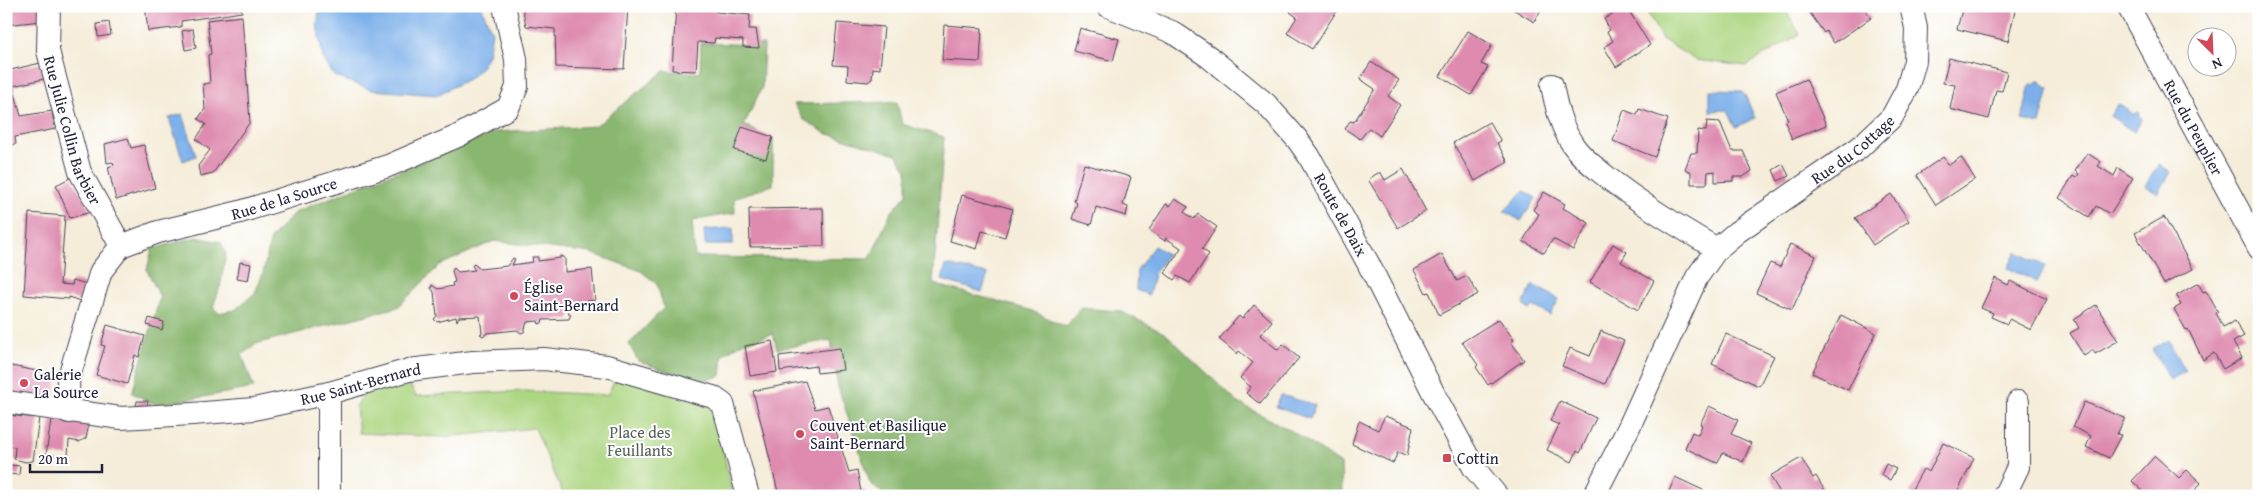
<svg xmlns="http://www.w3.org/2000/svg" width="2265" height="502" viewBox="0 0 2265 502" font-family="'Gentium Book Plus',serif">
<rect width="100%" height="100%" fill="#fff"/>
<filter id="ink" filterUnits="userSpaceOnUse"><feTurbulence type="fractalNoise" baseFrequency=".02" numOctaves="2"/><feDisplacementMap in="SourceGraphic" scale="10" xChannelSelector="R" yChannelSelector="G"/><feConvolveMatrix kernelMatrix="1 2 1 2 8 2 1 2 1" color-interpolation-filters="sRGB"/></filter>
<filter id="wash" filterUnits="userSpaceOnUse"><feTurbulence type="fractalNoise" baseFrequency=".0096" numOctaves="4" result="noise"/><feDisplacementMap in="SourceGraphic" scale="20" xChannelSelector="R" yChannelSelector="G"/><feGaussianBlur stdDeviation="1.12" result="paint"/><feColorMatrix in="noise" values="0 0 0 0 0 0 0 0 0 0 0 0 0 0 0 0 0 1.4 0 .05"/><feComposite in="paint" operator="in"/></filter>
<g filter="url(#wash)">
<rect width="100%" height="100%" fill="#f5edd9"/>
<!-- green -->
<g fill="#add682" stroke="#687c5e">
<path d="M1644 6H1783L1800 34 1746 66 1695 60 1662 39Z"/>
<path d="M617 376 713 406 733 496H564L535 428 444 437 359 433 356 407 365 392 408 381 416 396 524 391 607 395Z"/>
</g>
<!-- forest -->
<path fill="#8ab770" stroke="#566c56" d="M701 43 764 45 762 87 744 125 773 140V185L734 198 735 213 692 221 695 257 870 259 890 214 907 194V170L896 154 825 133 803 119 794 104 897 102 902 124 944 137 933 284 1030 310 1066 327 1081 308 1120 311 1166 334 1237 402 1295 433 1341 464 1342 496H886L870 483 838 387 831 340 777 349 773 334 740 344 723 355 721 376 697 382 638 361 629 344 664 308 657 284 641 271 591 253 494 241 440 265 398 307 255 344 242 355 254 388 157 405 132 393 160 297 147 270 152 249 196 237 221 242 226 254 220 287 213 307 218 313 235 310 255 293 263 273 271 238 295 212 496 132 596 126 664 71 700 73Z"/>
<!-- water -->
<g fill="#7db0ea" stroke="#506992">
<path d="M320 6H481L492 32 488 55 480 69 468 79 437 95 372 90 334 76 323 58 317 25Z"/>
<path d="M2041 81 2045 87 2049 88 2040 124 2022 120 2030 84 2034 85 2037 82Z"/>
<path d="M1710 90 1741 91 1745 95 1755 118 1736 127 1728 110 1710 111Z"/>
<path d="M2118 104 2133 114 2139 112 2142 120 2134 132 2110 116Z"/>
<path d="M183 114 196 156 183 161 169 118Z"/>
<path d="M2159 164 2171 172 2158 194 2145 186Z"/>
<path d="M1524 191 1536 198 1521 221 1504 211Z"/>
<path d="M733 228V245H705L704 230Z"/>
<path d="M1154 246 1167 254 1154 274 1149 295 1136 290 1137 270Z"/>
<path d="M2016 252 2045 266 2037 282 2008 268Z"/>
<path d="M946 265 988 274 982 292 942 280Z"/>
<path d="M1533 285 1559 299 1550 315 1533 306 1530 310 1524 306 1525 300Z"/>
<path d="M2168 340 2186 371 2170 380 2152 349Z"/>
<path d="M1281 395 1315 405 1310 419 1276 407Z"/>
</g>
<g id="blocks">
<!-- building -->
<g fill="#de8baf">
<path d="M6 6H41V21L6 25Z"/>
<path d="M145 6H241L242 12 181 21V27L148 31Z"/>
<path d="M522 6H628L624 69 556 67 555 29 526 26Z"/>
<path d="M676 6H717L716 12 750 15 749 29H756L759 48 743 47V40L715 38 714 43 698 42 696 71 672 70Z"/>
<path d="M1294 6H1340L1312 49 1287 33 1297 17 1290 12Z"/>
<path d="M1508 6H1544L1534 22Z"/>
<path d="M1626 6 1650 45 1616 67 1604 47 1613 41 1607 32 1610 30 1604 19Z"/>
<path d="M1805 6H1863L1871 18 1834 43 1826 31 1824 33Z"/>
<path d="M1963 6H2016L2008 41 1957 29Z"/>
<path d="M242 16 250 122 213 173 200 176 198 166 210 150 196 139 206 124 198 119 205 109 203 84 210 83 208 55 211 54 207 20Z"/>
<path d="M109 22 111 35 98 37 97 24Z"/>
<path d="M837 23 884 27 880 69 873 68 872 79 868 82 847 80 848 66 833 65Z"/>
<path d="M944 25 982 28 980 62 942 60Z"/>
<path d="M1080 28 1119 39 1113 61 1074 51Z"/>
<path d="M193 29 196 48 185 50 182 31Z"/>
<path d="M1468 31 1492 45 1481 64 1488 67 1471 95 1440 76Z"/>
<path d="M1949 58 2007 72 2002 91 1996 90 1989 119 1950 109 1955 85 1943 83Z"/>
<path d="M45 62 48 78 13 86 21 116 52 111 55 129 15 137 16 144 6 146V71Z"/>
<path d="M1371 62 1399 80 1388 96 1400 105 1380 136 1369 128 1360 139 1345 129 1350 121 1354 122 1375 89 1360 79Z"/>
<path d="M1806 79 1826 125 1792 139 1785 122 1788 120 1776 92Z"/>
<path d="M1639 109 1668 119 1655 157 1613 141 1624 110 1637 115Z"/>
<path d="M1707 121 1720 122 1732 151H1743L1752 171 1743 177H1733V181L1715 182V171L1708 172 1707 184H1691V172L1685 169 1691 153H1697L1698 130 1706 131Z"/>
<path d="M1489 122 1501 141 1497 143 1508 162 1475 181 1453 143Z"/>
<path d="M742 127 773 137 766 159 734 150Z"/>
<path d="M128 138 131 148 144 145 155 188 116 200 108 167 114 165 113 162 107 163 105 144Z"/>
<path d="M2087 153 2101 162 2098 166 2114 176 2118 168 2133 178 2110 214 2096 206 2089 217 2059 198 2073 176 2076 178 2079 174 2075 171Z"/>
<path d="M1943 157 1949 165 1961 157 1975 179 1936 205 1917 175Z"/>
<path d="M1084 164 1131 177 1123 205 1128 207 1126 216 1096 207 1091 225 1072 219 1077 203 1074 201Z"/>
<path d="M1783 164 1789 176 1778 181 1773 170Z"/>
<path d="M1403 169 1426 211 1398 228 1369 181 1370 178 1378 173H1381L1385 180Z"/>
<path d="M72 177 91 212 70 218 56 185Z"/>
<path d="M1544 192 1565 204 1563 208 1589 223 1573 250 1553 239 1544 253 1523 241 1539 214 1533 210Z"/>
<path d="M1891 194 1909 221 1873 245 1855 218Z"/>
<path d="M962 195 1013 209 1005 237 982 231 977 249 950 241Z"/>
<path d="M1175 199 1188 207 1184 212 1194 219 1198 214 1217 227 1202 249 1209 254 1190 283 1177 276 1174 280 1165 273 1181 248 1166 238 1165 241 1149 230 1166 204 1170 206Z"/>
<path d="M823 208 824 246 750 247 749 209Z"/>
<path d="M29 213 65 216 60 284 72 285 73 280 86 284 80 301 69 297V299L24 295Z"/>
<path d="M2164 217 2193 269 2164 284 2135 233Z"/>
<path d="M1613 244 1627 252 1621 262 1654 281 1638 310 1590 282Z"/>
<path d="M1790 244 1816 256 1792 310 1756 293 1770 263 1780 267Z"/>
<path d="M1442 254 1457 281 1467 276 1478 294 1439 315 1429 292 1426 293 1414 270Z"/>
<path d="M560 256 565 258V272L592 269 595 300 568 304 569 314H571L569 319 543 320 542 323 539 324 538 321 527 322 524 332 521 333 517 330 487 333 483 336 480 334 482 333 480 316 459 317 457 321 456 317 437 322 434 319 437 316 434 292 431 288 432 285 438 289 453 286 452 283 455 282 452 271 454 268 458 272 475 270 472 266 474 264 480 269 507 266 513 258 515 259 512 265 533 262 532 257H538V261L560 258Z"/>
<path d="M240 262 251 264 248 281 237 279Z"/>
<path d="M1995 278 2008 285 2010 281 2047 299 2031 330 2009 319 2007 324 1991 317 1993 313 1981 308Z"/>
<path d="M2198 283 2203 292 2206 291 2218 312 2216 313 2223 327 2235 321 2244 336 2233 342 2242 358 2223 369 2214 353 2203 360 2188 329 2186 330 2174 309 2181 305 2176 296Z"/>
<path d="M1254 305 1272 321 1260 335 1278 350 1283 344 1299 358 1260 404 1246 393 1251 387 1240 378 1253 363 1239 351 1237 354 1219 339 1239 316 1242 319Z"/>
<path d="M2096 305 2118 341 2095 354 2093 350 2084 356 2070 333 2079 328 2074 319Z"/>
<path d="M1841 315 1876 333 1848 390 1812 373Z"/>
<path d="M149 318 164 322 162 330 147 325Z"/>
<path d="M1499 319 1514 340 1511 342 1524 360 1488 385 1476 367 1478 365 1462 342Z"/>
<path d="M107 325 145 336 139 357 135 355 127 384 96 375 105 346 101 345Z"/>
<path d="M1601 331 1624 341 1605 384 1562 366 1570 348 1590 356Z"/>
<path d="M1726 334 1774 356 1759 386 1712 364Z"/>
<path d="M772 341 777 372 750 376 745 346Z"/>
<path d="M840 348 843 370 817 373 816 366 780 371 779 356Z"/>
<path d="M6 365 58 375 54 400 6 392Z"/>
<path d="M805 381 815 409 828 406 849 472 857 470 861 492 865 491 867 496H779L753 391Z"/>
<path d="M137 401H148L147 407H136Z"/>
<path d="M1560 401 1596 418 1580 453 1577 451 1572 462 1547 450 1559 425 1550 421Z"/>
<path d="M2084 402 2125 418 2117 434 2121 435 2109 458 2086 447 2091 436 2073 427Z"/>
<path d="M1709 406 1738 420 1731 434 1751 443 1743 462 1723 453 1717 463 1685 448 1692 432 1698 435 1702 425 1700 424Z"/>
<path d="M6 415 39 418 33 461 26 462 14 459 15 447 6 446Z"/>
<path d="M1385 416 1413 427 1407 456 1398 452 1393 463 1352 444 1359 421 1378 430Z"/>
<path d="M51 419 86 423 88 429 86 438 79 442 69 440 68 456 46 455Z"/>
<path d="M1943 443 1974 458 1957 493 1962 496H1915L1910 493 1923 469 1929 472Z"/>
<path d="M2155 456 2179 478 2187 470 2201 483 2190 496H2148L2132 481Z"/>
<path d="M1801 458 1813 478 1816 476 1828 496H1778L1779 491 1770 476Z"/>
<path d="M1886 464 1896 469 1890 480 1881 475Z"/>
<path d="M10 465 20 466 19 475 7 474Z"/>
<path d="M1675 477 1705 491 1703 496H1667Z"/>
</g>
</g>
</g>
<g filter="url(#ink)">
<use href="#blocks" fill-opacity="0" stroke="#424053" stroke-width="1"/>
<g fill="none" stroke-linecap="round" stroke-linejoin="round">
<!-- street casing -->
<g stroke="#424053" stroke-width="24">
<g id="street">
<path id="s1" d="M49 6 48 51 80 172 121 246"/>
<path id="s2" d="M1108 6 1172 32 1209 57 1266 104 1297 139 1309 156 1368 263 1435 396 1474 468 1497 496"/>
<path id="s3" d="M2128 6 2259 248"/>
<path d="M1552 85C1556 106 1561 127 1573 145 1581 157 1592 165 1603 174 1639 203 1678 226 1717 249"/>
<path d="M329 393V496"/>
<path id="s4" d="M6 402 121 418 192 414 254 409 329 393 409 370 473 362 544 359 607 366 713 397 723 404 748 496"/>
<path id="s5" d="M69 412 68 380 101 271 121 246 158 232 240 212 388 166 458 136 508 108 517 87 516 59 504 6"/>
<path id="s6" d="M1594 496 1629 427 1697 277 1717 249 1737 232 1859 148 1892 117 1907 89 1915 61 1916 28 1911 6"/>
<path d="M2004 496 2018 467V402"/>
</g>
</g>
<!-- street -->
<use href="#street" stroke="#fff" stroke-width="22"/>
</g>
</g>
<!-- markers -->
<g fill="#d1495b" stroke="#fff" stroke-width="2">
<circle cx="514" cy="296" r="5"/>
<circle cx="24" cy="383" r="5"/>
<circle cx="800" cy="434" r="5"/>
<rect x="1442" y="453" width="10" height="10" rx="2.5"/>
</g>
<g text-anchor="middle" stroke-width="4" stroke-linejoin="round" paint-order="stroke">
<!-- street labels -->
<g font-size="16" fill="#22223b" stroke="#fff">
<text dy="6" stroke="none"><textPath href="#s3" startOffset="138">Rue du Peuplier</textPath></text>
<text dy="6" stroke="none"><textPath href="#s1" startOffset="128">Rue Julie Collin Barbier</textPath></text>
<text dy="6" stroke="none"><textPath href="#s6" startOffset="445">Rue du Cottage</textPath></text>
<text dy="6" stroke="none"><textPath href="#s5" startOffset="348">Rue de la Source</textPath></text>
<text dy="6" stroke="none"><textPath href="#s2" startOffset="322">Route de Daix</textPath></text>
<text dy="6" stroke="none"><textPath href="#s4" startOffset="359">Rue Saint-Bernard</textPath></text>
</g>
<!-- poi labels -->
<g font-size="16" fill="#22223b" stroke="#fff" text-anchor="start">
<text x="524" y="293">Église<tspan x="524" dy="18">Saint-Bernard</tspan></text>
<text x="34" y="380">Galerie<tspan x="34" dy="18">La Source</tspan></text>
<text x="810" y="431">Couvent et Basilique<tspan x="810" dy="18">Saint-Bernard</tspan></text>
<text x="1457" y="464">Cottin</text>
</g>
<!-- park labels -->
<g font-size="16" fill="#536154" stroke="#fff">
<text x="640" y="438">Place des<tspan x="640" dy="18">Feuillants</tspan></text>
</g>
</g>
<!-- margin -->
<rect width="2265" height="502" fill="none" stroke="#fff" stroke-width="25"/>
<!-- north arrow -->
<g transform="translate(2212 52) rotate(156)"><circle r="24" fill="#ffffff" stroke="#a7a7b1"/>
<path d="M0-4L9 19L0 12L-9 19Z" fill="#d1495b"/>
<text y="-8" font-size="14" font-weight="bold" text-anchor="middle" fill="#22223b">N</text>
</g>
<!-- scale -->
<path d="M30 464v8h72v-8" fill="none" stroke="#22223b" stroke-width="2.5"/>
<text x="38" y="464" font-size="15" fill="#22223b" stroke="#ffffff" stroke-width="4" paint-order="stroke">20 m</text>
</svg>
